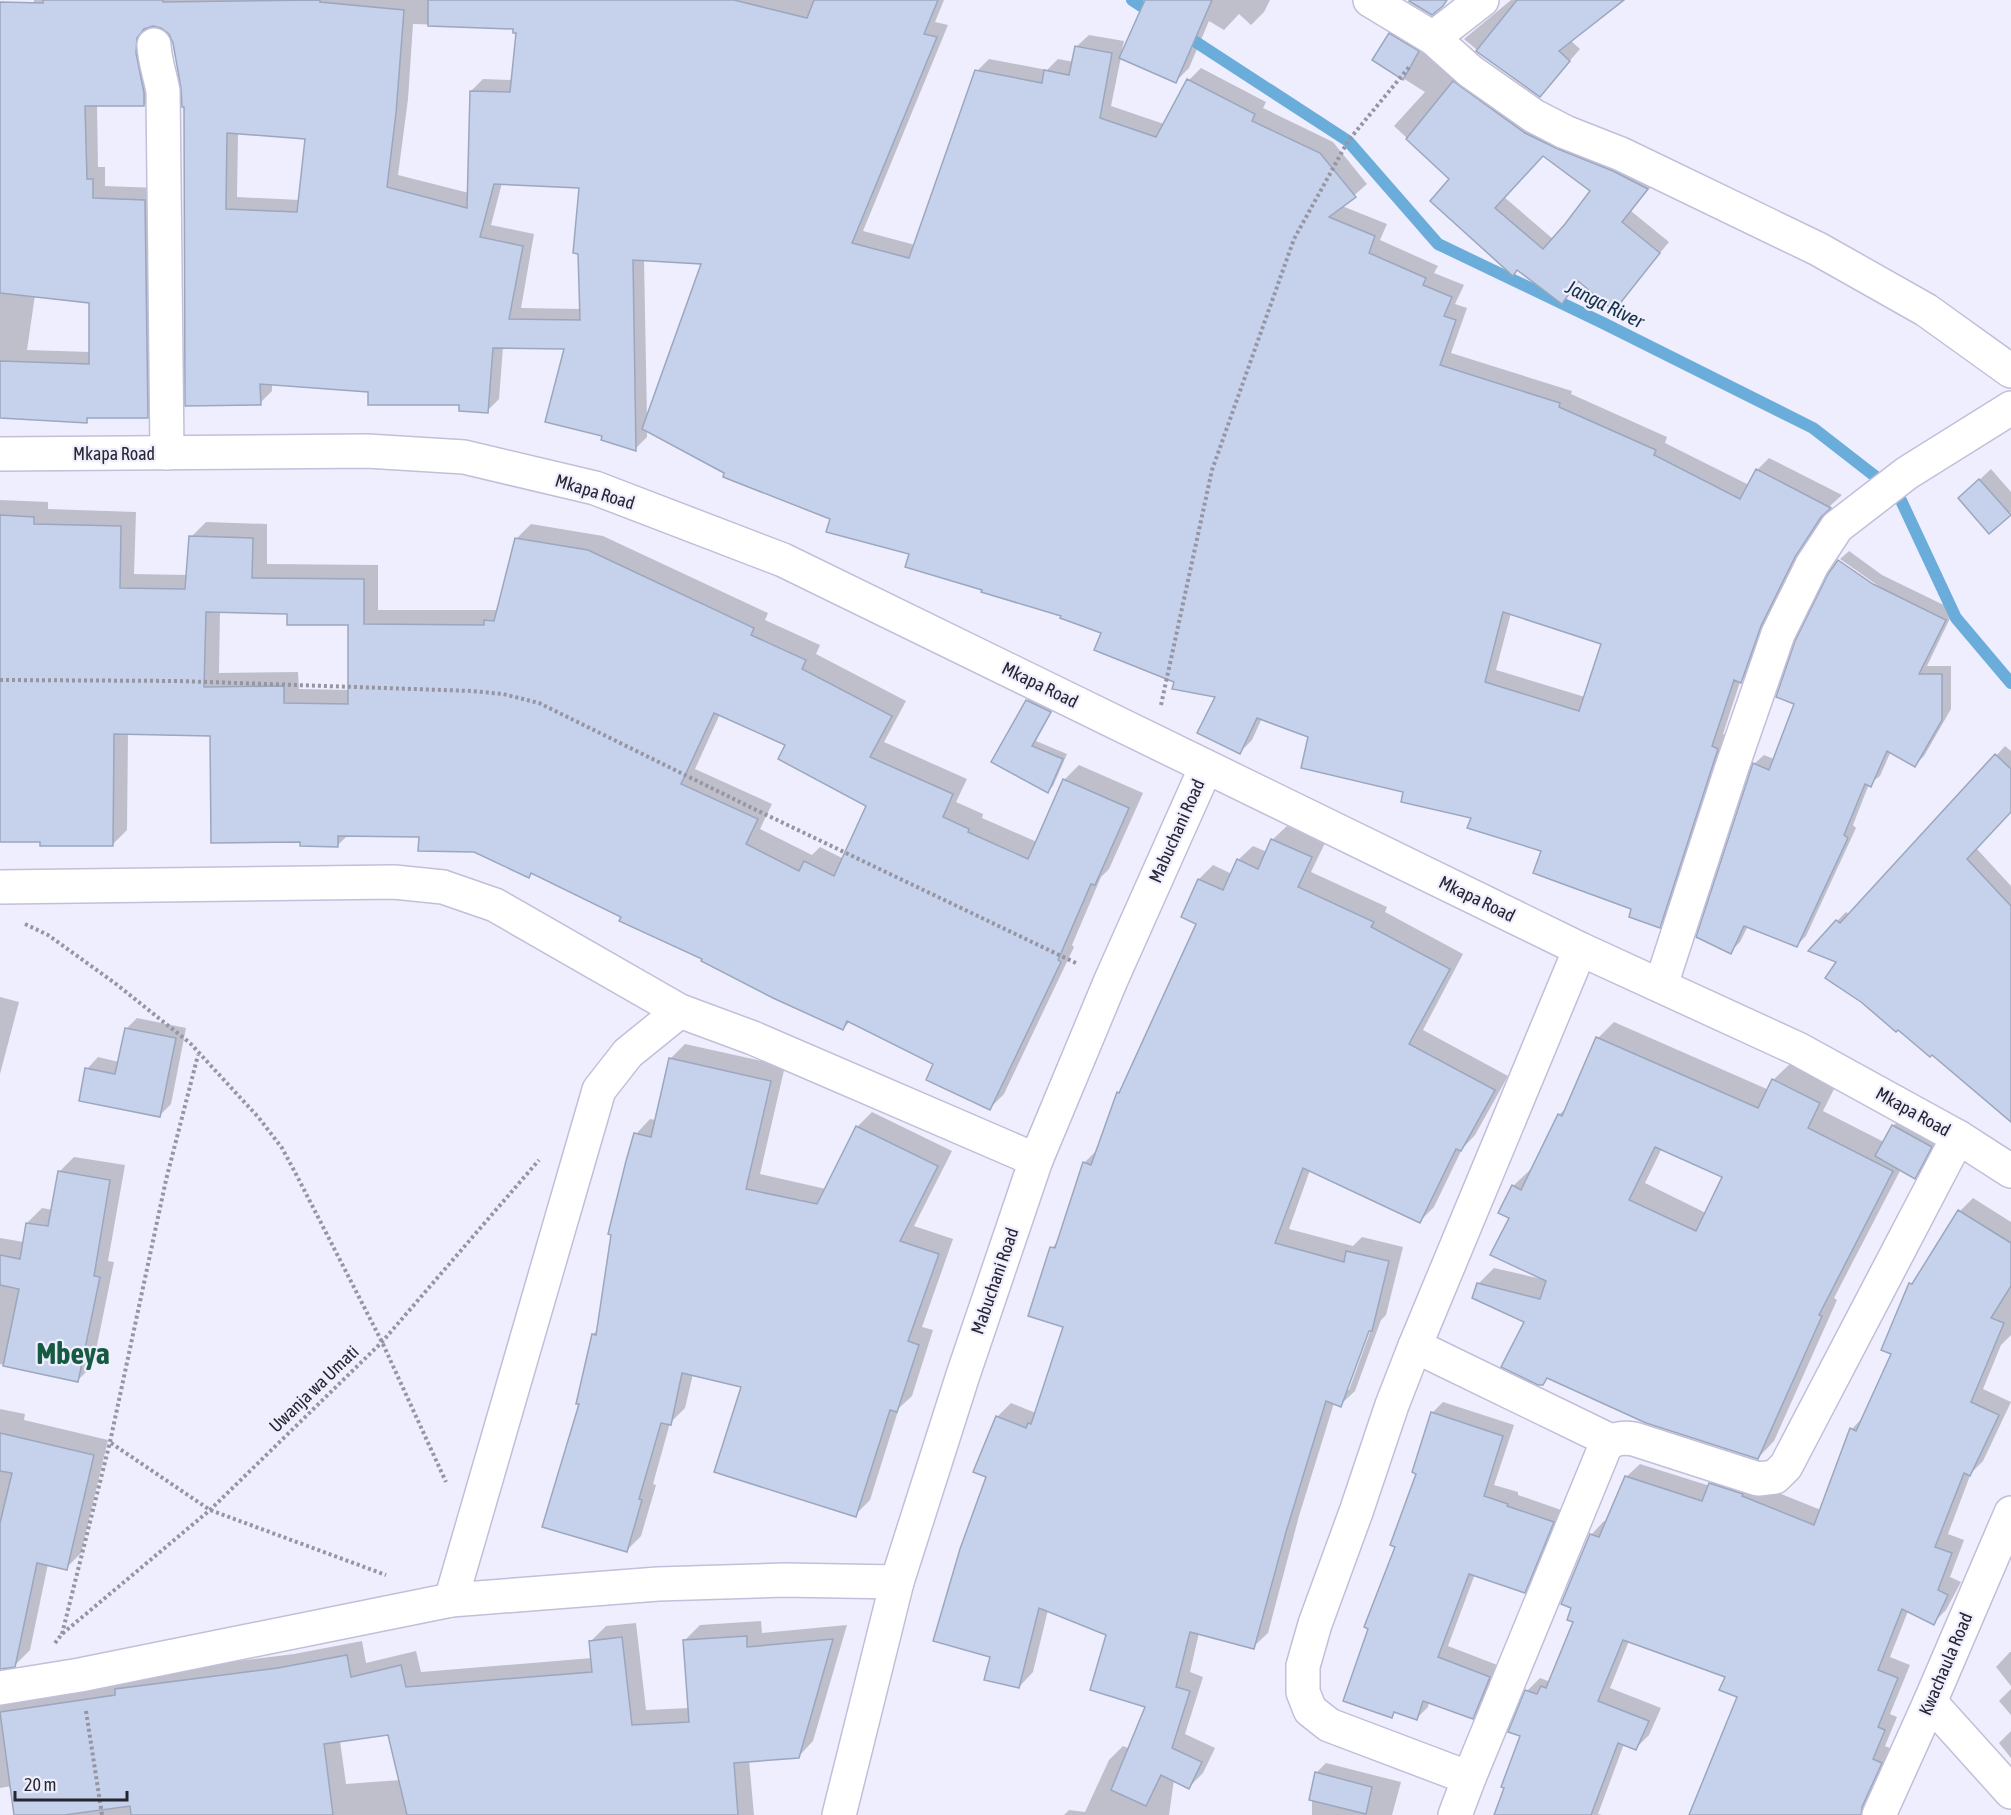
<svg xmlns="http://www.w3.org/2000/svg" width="2011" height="1815" viewBox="0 0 2011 1815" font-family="'Asap Condensed',sans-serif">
<rect width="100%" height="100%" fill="#efeefe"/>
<!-- shadow -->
<g fill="#0003" fill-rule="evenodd">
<path d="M34 0H944L935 22 948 25 863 231 915 245 977 71 989 59 1047 70 1058 59 1074 62 1076 47 1089 35 1124 41 1121 54 1147 0H1270L1264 12 1251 25 1239 14 1224 30 1209 21 1189 68 1176 81 1121 57 1111 106 1164 124 1189 80 1201 68 1266 102 1263 108 1333 142 1367 184 1342 206 1387 224 1380 240 1438 266 1434 273 1464 285 1455 304 1467 308 1451 353 1572 391 1571 394 1667 437 1665 443 1749 485 1757 470 1769 458 1842 495 1831 505 1807 543 1753 669 1740 682 1723 734 1730 737 1672 914 1659 926 1543 850 1472 817 1405 791 1310 736 1262 718 1252 740 1240 752 1217 696 1176 681 1103 632 1063 615 984 589 911 553 726 473 647 430V437L635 449 604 435 566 347H503L499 399 487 411 461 404 370 390 272 383V391L260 403 185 105 174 42 170 33 162 26 153 25 148 26 147 40 156 93 144 105 97 104 98 167H105V186L157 188 159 404 147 416H91L86 421 0 417V90L32 91ZM413 24 514 27 518 32 512 80 483 79 471 91 469 193 398 175 408 99ZM238 133 307 137 300 200 237 197ZM502 183 580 186 581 309 521 308 534 234 491 225ZM644 259 703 262 647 419ZM35 295 91 301V352L27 350ZM1511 613 1603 643 1585 697 1496 670Z"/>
<path d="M1511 0H1615L1570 40 1580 49 1540 95 1483 55 1464 39Z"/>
<path d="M1400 24 1657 179 1631 211 1669 242 1614 309 1580 281 1562 302 1451 179 1394 126 1425 92 1374 60 1390 34ZM1543 155 1592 191 1553 239 1504 197Z"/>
<path d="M1991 469 2011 492V512L1989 532 1971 488Z"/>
<path d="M0 500 48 502V509L136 512 134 574 188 575 191 537 206 522 267 524V564L378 565V610H496L499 607 516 539 531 524 603 536 768 613 765 620 820 645 816 654 906 701 884 742 967 779 956 802 983 814 982 818 1037 842 1064 780 1079 765 1143 793 1109 869 1101 877 1072 945 1074 947 1004 1094 990 1108 935 1064 850 1021 843 1029 532 872 528 876 475 851 420 836 348 835 338 845 301 841 212 734 128 733 127 830 112 845 41 841H0ZM220 611 288 613 350 624V690L299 689 298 672 219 673ZM720 714 787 744 868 805 844 859 820 847 812 855 760 829 772 804 695 769Z"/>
<path d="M1849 551 1882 575 1954 610 1927 666H1951V709L1924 756 1915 765 1891 751 1880 776 1869 784 1853 825 1856 828 1806 936 1797 945 1748 926 1740 942 1730 952 1754 764 1764 755 1774 759 1880 587 1840 559Z"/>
<path d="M1033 695 1055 706 1036 741 1067 754 1053 786 1048 791 993 761 1027 700Z"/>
<path d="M2005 746 2011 751V810L1976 848 2011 886V1120L1838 962 1837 921 1846 912 1850 915Z"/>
<path d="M1287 826 1325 843 1311 872 1387 907 1385 912 1463 954 1423 1030 1508 1076 1475 1135 1462 1149 1434 1207 1420 1221 1310 1170 1289 1229 1353 1246 1362 1237 1403 1247 1386 1315 1381 1320 1355 1391 1340 1405 1334 1403 1299 1516 1268 1633 1253 1647 1199 1633 1190 1672 1203 1677 1185 1734 1215 1748 1203 1773 1189 1787 1174 1780 1169 1815H1064L1069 1810 1085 1812 1109 1760 1123 1746 1128 1748 1147 1706 1107 1634 1048 1610 1033 1672 1019 1687 992 1656 988 1476 997 1417 1011 1403 1036 1413 1065 1326 1052 1248 1059 1240 1084 1163 1098 1149 1118 1093 1123 1088 1198 924 1183 917 1199 879 1213 865 1232 874 1238 860 1253 846 1267 852 1272 840ZM1370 1323 1373 1324 1349 1390H1345Z"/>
<path d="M0 997 19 1002 0 1074Z"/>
<path d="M137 1018 186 1028 171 1104 160 1115 87 1069 98 1057 119 1062 126 1029Z"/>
<path d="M1614 1022 1769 1090 1773 1080 1790 1064 1835 1087 1823 1111 1884 1142 1893 1126 1904 1115 1942 1136 1926 1166 1915 1177 1901 1169 1834 1298 1837 1300 1774 1441 1758 1458 1549 1377 1543 1383 1526 1321 1478 1284 1494 1268 1542 1279 1511 1217 1513 1186 1530 1170 1532 1171 1559 1115 1567 1107 1598 1038ZM1662 1148 1724 1176 1706 1213 1645 1183Z"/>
<path d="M685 1044 785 1066 760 1174 826 1189 857 1127 872 1112 952 1151 914 1226 953 1239 922 1327 933 1330 912 1396 899 1408 870 1500 855 1515 743 1386 693 1374 685 1408 670 1423 653 1484 656 1485 641 1536 626 1551 581 1403 593 1334 599 1329 636 1134 650 1119 656 1120 670 1059Z"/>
<path d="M74 1157 125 1165 108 1261 114 1262 93 1365 78 1380 0 1364V1238L24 1242 27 1223 42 1208 53 1210 59 1172Z"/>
<path d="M1973 1198 2011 1222V1335L2001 1345 1983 1389 2011 1402 1983 1461 1971 1473 1948 1534 1964 1540 1950 1577 1961 1582 1946 1610 1933 1623 1908 1611 1890 1657 1910 1665 1890 1714 1897 1717 1885 1746 1894 1750 1877 1815H1691L1739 1697 1726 1676 1629 1641 1610 1688 1661 1708 1649 1735 1636 1748 1624 1744 1598 1814 1602 1815H1496L1522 1735 1527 1691 1540 1678 1548 1681 1553 1677 1575 1621 1591 1535 1604 1521 1607 1522 1626 1477 1640 1464 1710 1486 1724 1471 1821 1510 1852 1429 1864 1416 1893 1354 1911 1284 1919 1276 1960 1211Z"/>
<path d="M1443 1402 1514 1425 1494 1485 1518 1492V1495L1564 1511 1536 1580 1525 1591 1475 1574 1448 1646 1500 1666 1484 1706 1473 1717 1429 1702 1428 1707 1417 1718 1396 1711 1391 1716 1397 1546 1432 1413Z"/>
<path d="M0 1409 25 1414 24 1420 108 1440 81 1553 66 1568 48 1564 30 1650 15 1665 0 1668Z"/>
<path d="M761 1621 762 1633 847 1625 813 1741 798 1757 749 1760 754 1815H16L12 1786 0 1788V1684L131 1674 294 1654 362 1641 366 1663 416 1651 421 1672 592 1658 591 1641 606 1626 636 1623 646 1710 689 1708 685 1640 700 1625ZM389 1733 400 1780 346 1784 340 1741Z"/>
<path d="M2010 1652H2011V1686L1996 1667Z"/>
<path d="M2011 1689V1715L1999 1701Z"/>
<path d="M2011 1731V1758L1999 1743Z"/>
<path d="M1326 1763 1401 1782 1392 1815H1312V1791L1316 1773Z"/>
</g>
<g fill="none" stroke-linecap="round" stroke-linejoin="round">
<!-- stream -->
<g stroke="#6badda" stroke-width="12">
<path d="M1132 0 1155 15"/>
<path d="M1182 33 1348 141 1438 244 1603 323 1813 428 1898 494 1956 618 2011 683"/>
</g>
</g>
<!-- building -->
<g fill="#c6d2eb" stroke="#9ba7be" stroke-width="1.5" fill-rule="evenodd">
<path d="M43 0H163V2L320 0V2L404 10 396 113 387 187 467 208 470 91 510 92 516 33H513V29L428 26V0H734L807 18 814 0H938L924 34 937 37 852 243 909 258 975 70 1042 83 1044 70 1069 75 1075 46 1112 53 1100 118 1156 137 1187 79 1255 114 1252 121 1320 153 1356 197 1329 217 1375 236 1369 253 1426 278 1423 285 1452 297 1444 316 1456 320 1440 365 1560 403 1559 407 1656 450 1654 455 1740 499 1756 469 1831 508 1821 517 1795 557 1761 626 1741 683 1734 680 1712 746 1718 749 1660 928 1629 917 1631 909 1533 873 1541 851 1467 828 1471 818 1401 802 1403 792 1301 768 1308 737 1257 718 1240 754 1197 733 1215 697 1172 689 1174 682 1094 650 1101 633 1060 618 1061 616 981 592 982 590 905 567 909 554 826 532 830 519 723 477 724 473 642 429 701 264 633 260 636 451 601 440 602 436 545 422 564 349 493 348 488 413 459 411V405H368V392L260 384 261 405 185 406 184 107H182L181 88 173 43 169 34 161 28 153 26 144 29 137 38 136 53 144 93V106H85L87 179H93V198L145 200 148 418H87V423L0 418V361L89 364V303L0 293V2L43 3ZM227 133 305 139 297 212 226 209ZM494 184 579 188 573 253 578 254 580 320 509 319 523 246 480 237ZM1503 612 1601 644 1579 711 1485 682Z"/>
<path d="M1145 0H1212L1176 83 1119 58Z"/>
<path d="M1410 0H1447L1443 6 1432 15 1409 1Z"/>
<path d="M1517 0H1624L1559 51 1570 61 1540 97 1476 51Z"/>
<path d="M1389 33 1419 51 1403 80 1372 60Z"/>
<path d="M1453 81 1525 133 1558 149 1613 171 1648 189 1622 222 1660 253 1614 311 1578 281 1562 304 1517 270 1513 276 1430 201 1449 179 1406 139ZM1543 156 1590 191 1565 224 1543 249 1495 208Z"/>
<path d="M1979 479 2011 515 1989 534 1958 498Z"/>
<path d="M0 515 34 517V524L121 526 120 588 185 589 189 536 253 538 252 578 364 579V624L484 625V620L494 621 515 538 588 550 754 628 751 635 806 660 802 669 892 716 870 757 953 794 943 817 969 829 968 832 1028 859 1063 779 1129 808 1095 885 1091 884 1058 960 1061 962 990 1110 926 1080 933 1064 847 1021 843 1030 773 998 701 961 702 959 619 921 621 917 531 873 529 878 474 852 418 851 419 837 338 836V847L300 846V842L211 843 210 736 114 734 113 846H40V842H0ZM206 612 287 614V625H348V704L284 703V686L204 687ZM714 713 785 745 778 759 866 806 834 876 804 861 799 871 746 844 758 819 681 784Z"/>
<path d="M1838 560 1873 584 1946 620 1919 674H1942V720L1915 767 1887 751 1871 787 1865 784 1844 835 1848 838 1797 947 1744 926 1731 954 1696 937 1753 763 1769 770 1794 704 1776 697 1795 641 1828 574Z"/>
<path d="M1026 700 1051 712 1032 746 1063 759 1048 793 991 762Z"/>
<path d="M1995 754 2011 769V812L1967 859 2011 906V1122L1932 1055 1930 1057 1898 1030 1896 1032 1861 1002 1825 978 1836 962 1808 951 1836 920 1840 923Z"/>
<path d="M1271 839 1312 857 1298 887 1374 922 1371 927 1450 969 1409 1044 1495 1090 1461 1151 1456 1149 1420 1223 1303 1168 1275 1243 1344 1262 1346 1251 1389 1261 1372 1331H1369L1341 1407 1326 1401 1286 1532 1254 1649 1190 1632 1176 1687 1190 1691 1172 1748 1202 1762 1189 1789 1161 1775 1146 1806 1111 1790 1145 1707 1090 1690 1106 1635 1039 1608 1019 1688 984 1680 990 1657 933 1641 960 1549 986 1477 973 1472 996 1416 1026 1428 1028 1423 1031 1424 1063 1327 1028 1316 1050 1247 1055 1248 1083 1162 1091 1165 1117 1092 1119 1093 1196 924 1181 917 1198 879 1223 890 1237 859 1258 869Z"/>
<path d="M125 1028 176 1038 160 1117 79 1101 85 1068 115 1074Z"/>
<path d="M1596 1037 1758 1108 1772 1079 1820 1103 1808 1128 1893 1171 1819 1315 1822 1316 1758 1459 1646 1423 1547 1378 1543 1385H1538L1501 1367 1524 1322 1472 1298 1477 1283 1540 1299 1546 1281 1490 1255 1509 1218 1498 1213 1512 1185 1521 1190 1558 1114 1562 1116ZM1655 1147 1722 1177 1696 1231 1629 1200Z"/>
<path d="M669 1058 771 1081 746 1189 817 1204 856 1126 938 1166 900 1241 939 1254 908 1341 919 1345 897 1412 890 1410 856 1517 714 1472 741 1387 682 1373 671 1425 661 1423 639 1499 642 1500 627 1552 542 1527 579 1404H576L592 1334 596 1335 611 1235 608 1234 626 1161 634 1133 651 1137Z"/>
<path d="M1892 1125 1932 1147 1915 1179 1875 1156Z"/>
<path d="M58 1171 110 1180 94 1276 100 1277 78 1382 3 1366 19 1289 0 1285V1255L20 1259 26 1223 48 1226Z"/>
<path d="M1958 1210 2011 1243V1286L1991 1318 2004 1323 1971 1402 1999 1415 1970 1476 1964 1473 1935 1547 1952 1553 1938 1590 1948 1595 1934 1625 1902 1609 1878 1670 1898 1678 1878 1727 1885 1730 1873 1759 1882 1763 1862 1807 1861 1815H1689L1737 1697 1719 1690 1725 1677 1623 1640 1598 1701 1649 1721 1636 1750 1618 1743 1591 1815H1494L1504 1788 1501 1787 1520 1736 1508 1732 1525 1690 1537 1694 1541 1686 1546 1688 1573 1622 1567 1620 1571 1608 1561 1604 1590 1534 1599 1537 1625 1476 1702 1501 1709 1483 1743 1494 1742 1496 1814 1525 1850 1428 1856 1431 1891 1354 1881 1350 1909 1283 1912 1284Z"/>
<path d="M1431 1412 1503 1436 1484 1496 1508 1504 1507 1506 1554 1522 1525 1593 1469 1574 1438 1657 1490 1677 1473 1719 1423 1701 1417 1720 1394 1712 1392 1718 1343 1701 1368 1629 1364 1627 1395 1547 1390 1545 1416 1474 1412 1472Z"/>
<path d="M0 1433 94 1455 67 1570 37 1563 15 1667 0 1669V1523L12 1473 0 1471Z"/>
<path d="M747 1636V1647L833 1639 799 1758 734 1763 738 1815H407L388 1735 324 1744 333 1815H131L130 1806 64 1815H14L0 1712 115 1695V1689L278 1668 347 1655 351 1677 401 1665 406 1687 592 1672 589 1641 622 1637 632 1725 689 1722 683 1640Z"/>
<path d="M1315 1772 1372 1787 1366 1814 1309 1800Z"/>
</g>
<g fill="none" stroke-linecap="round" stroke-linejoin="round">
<!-- street casing -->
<g stroke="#c1bfd9" stroke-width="36">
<g id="street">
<path d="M1370 0 1433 38 1470 71 1534 116 1565 132 1621 154 1818 249 1926 310 2011 371"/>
<path d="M1433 38 1482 0"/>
<path d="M154 45C155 63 160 74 163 91L167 453"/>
<path d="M0 454 367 451 464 457 595 488 783 560 1580 949 1798 1049 1958 1137 2011 1171"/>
<path d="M0 887 394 882 443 887 495 905 680 1011 753 1038 1036 1160"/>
<path d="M1661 985 1732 767 1778 634 1812 565 1837 527 1907 473 2011 408"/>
<path d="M1415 1346 1611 1441"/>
<path d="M451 1600 599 1090 628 1053 680 1011"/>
<path d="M0 1688 80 1675 451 1600 658 1584 784 1580 897 1582"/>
<path d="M1930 1702 2011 1792"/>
<path d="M1469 1778 1605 1447C1613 1438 1622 1437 1634 1439L1758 1479 1775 1477 1786 1466 1958 1137"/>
<path d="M839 1815 897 1582 963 1375 1036 1160 1111 980 1206 767"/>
<path d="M1455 1815 1469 1778 1329 1725 1310 1710 1303 1692V1666L1315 1624 1356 1512 1392 1405 1415 1346 1580 949"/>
<path d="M1879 1815 1930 1702 2011 1513"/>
</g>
</g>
<!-- path -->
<g stroke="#9695a3" stroke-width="4" stroke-dasharray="3 3" stroke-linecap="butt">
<path d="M0 680 179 681 472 691 503 694 539 703 752 808 1078 964"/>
<path d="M1161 705 1212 470 1294 239 1348 141 1410 66"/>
<path d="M25 924 48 935 116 984 190 1043 259 1118 282 1148 297 1176 382 1342 446 1482"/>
<path d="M111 1443 210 1510 386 1575"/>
<path d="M62 1634 110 1442 166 1180 198 1055"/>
<path d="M55 1643 62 1634 210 1510 382 1342 539 1160"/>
<path d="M86 1711 102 1815"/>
</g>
<!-- street -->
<use href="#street" stroke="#fff" stroke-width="33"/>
</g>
<g text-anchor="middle" stroke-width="4.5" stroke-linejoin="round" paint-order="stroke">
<!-- street labels -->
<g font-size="18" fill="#272630" stroke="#efeefe">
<text x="114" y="460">Mkapa Road</text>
<text transform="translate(595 492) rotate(17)" y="6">Mkapa Road</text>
<text transform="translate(1040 685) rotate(26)" y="6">Mkapa Road</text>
<text transform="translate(1177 831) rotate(-66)" y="6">Mabuchani Road</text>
<text transform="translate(1477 899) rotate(26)" y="6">Mkapa Road</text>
<text transform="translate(1913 1112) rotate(29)" y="6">Mkapa Road</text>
<text transform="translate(995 1281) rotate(-71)" y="6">Mabuchani Road</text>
<text transform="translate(314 1389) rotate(-44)" y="6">Uwanja wa Umati</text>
<text transform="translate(1946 1664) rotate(-67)" y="6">Kwachaula Road</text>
</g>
<!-- water labels -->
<g font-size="20" font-style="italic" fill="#143245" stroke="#efeefe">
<text transform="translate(1605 304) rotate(26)" y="7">Janga River</text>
</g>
<!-- town labels -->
<g font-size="30" font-weight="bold" fill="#165b41" stroke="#efeefe">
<text x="73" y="1364">Mbeya</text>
</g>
</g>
<!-- scale -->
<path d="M15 1791v9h112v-9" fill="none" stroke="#272630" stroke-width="3"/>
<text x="24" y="1791" font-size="18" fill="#272630" stroke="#efeefe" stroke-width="4.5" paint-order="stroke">20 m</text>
</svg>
